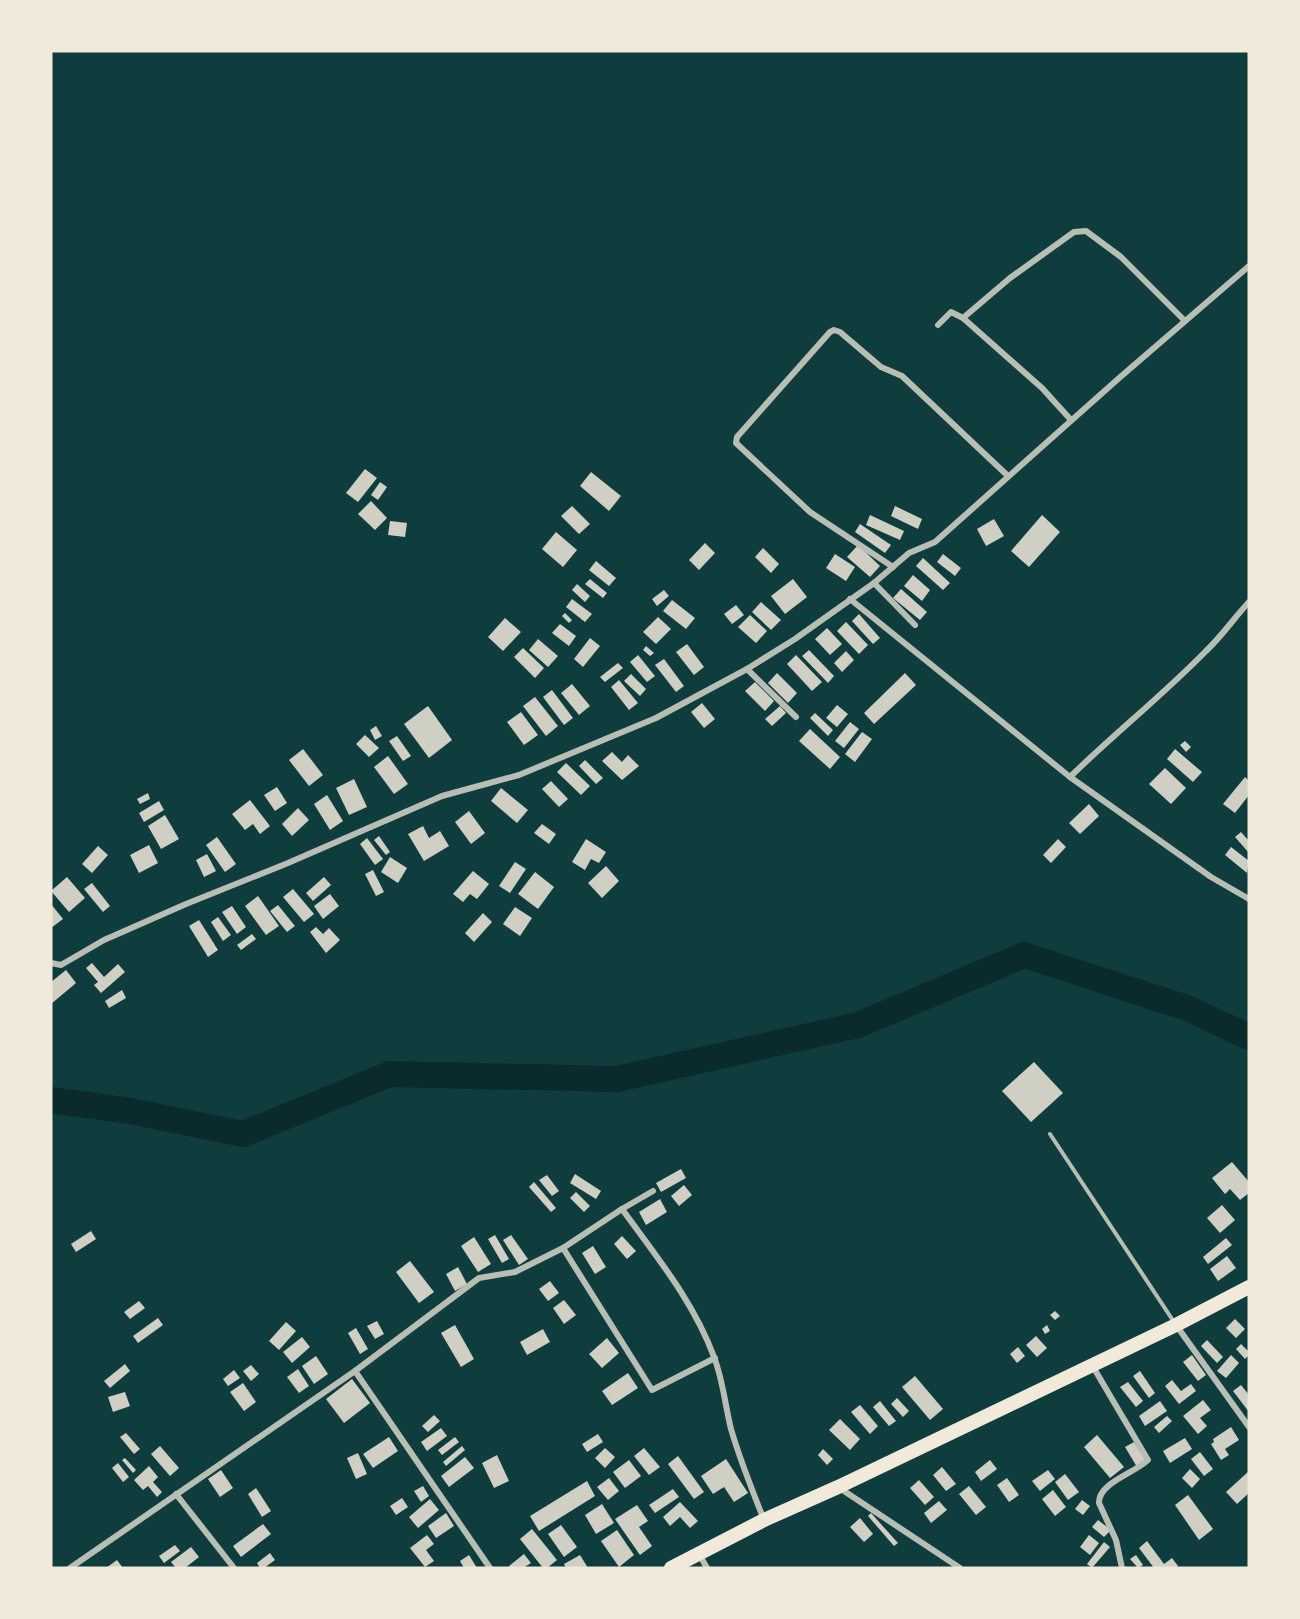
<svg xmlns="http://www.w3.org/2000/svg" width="1300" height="1619" viewBox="0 0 1300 1619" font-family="'Public Sans',sans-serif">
<rect width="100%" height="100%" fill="#0f3d3e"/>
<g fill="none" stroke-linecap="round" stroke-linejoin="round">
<!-- river -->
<path stroke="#0a2a2b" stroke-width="26" d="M51 1100 130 1111 243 1134 390 1074 617 1079 858 1025 1024 955 1187 1008 1249 1037"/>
</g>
<!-- building -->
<g fill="#cfcfc3">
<path d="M365 469 377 478 358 502 346 493Z"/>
<path d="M591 472 621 496 609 511 580 486Z"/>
<path d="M380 482 387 487 378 500 371 495Z"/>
<path d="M371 501 387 518 375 530 358 514Z"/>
<path d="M572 506 590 524 579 534 561 516Z"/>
<path d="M895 506 922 519 918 529 891 516Z"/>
<path d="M870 515 904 531 900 540 866 525Z"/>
<path d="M1042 515 1060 532 1029 567 1011 551Z"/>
<path d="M994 519 1004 536 986 546 977 529Z"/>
<path d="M390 521 407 523 405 537 388 535Z"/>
<path d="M860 524 891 545 885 553 855 532Z"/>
<path d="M556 532 577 550 563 567 542 549Z"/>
<path d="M705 543 715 553 699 570 689 560Z"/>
<path d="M858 545 880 566 870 577 847 557Z"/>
<path d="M763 548 779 564 771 573 755 557Z"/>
<path d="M835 554 855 567 846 581 826 568Z"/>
<path d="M943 554 961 568 955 576 937 562Z"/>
<path d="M923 558 950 583 943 590 916 566Z"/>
<path d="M596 561 616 578 609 586 589 570Z"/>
<path d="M913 575 930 590 922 601 904 586Z"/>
<path d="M590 579 607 593 603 598 585 584Z"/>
<path d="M793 579 807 597 785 614 771 596Z"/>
<path d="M577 584 590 596 585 602 572 590Z"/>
<path d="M901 589 927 612 920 620 893 598Z"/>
<path d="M664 590 669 596 657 606 652 599Z"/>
<path d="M572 599 592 614 585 622 566 607Z"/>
<path d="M672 600 695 618 686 629 663 611Z"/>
<path d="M761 602 781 620 771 630 752 612Z"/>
<path d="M736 605 744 615 732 624 724 614Z"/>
<path d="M565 613 572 620 569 623 562 616Z"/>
<path d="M859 614 880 638 873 644 852 621Z"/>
<path d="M750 615 767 631 756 643 738 627Z"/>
<path d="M658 617 671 629 656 644 643 632Z"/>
<path d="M505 618 521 632 503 651 488 637Z"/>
<path d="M846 622 868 645 859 654 837 631Z"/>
<path d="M560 624 576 636 569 646 552 633Z"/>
<path d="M827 628 842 644 830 655 815 639Z"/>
<path d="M590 638 600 646 583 667 574 659Z"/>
<path d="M538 639 558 656 548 667 529 650Z"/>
<path d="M687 644 704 667 694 675 676 652Z"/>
<path d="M646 646 654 653 650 656 643 650Z"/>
<path d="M523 648 544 668 535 678 514 657Z"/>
<path d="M809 650 834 676 828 683 802 656Z"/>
<path d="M846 651 854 660 842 672 834 663Z"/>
<path d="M638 655 655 676 647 682 630 662Z"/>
<path d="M796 655 822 682 812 691 787 664Z"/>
<path d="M664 659 684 686 676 692 655 665Z"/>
<path d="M618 663 623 668 605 682 600 677Z"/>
<path d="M777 673 797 693 788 703 768 683Z"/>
<path d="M905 673 916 685 874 724 864 713Z"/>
<path d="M631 674 646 689 640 696 624 681Z"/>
<path d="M619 680 638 703 629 710 611 687Z"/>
<path d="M755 682 774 701 765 711 745 691Z"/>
<path d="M572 684 590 706 579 715 561 693Z"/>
<path d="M552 690 573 718 564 725 543 697Z"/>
<path d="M535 697 558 726 546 736 523 706Z"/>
<path d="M702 703 715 719 704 728 691 712Z"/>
<path d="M837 705 848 714 837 727 826 718Z"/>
<path d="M428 706 452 740 429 758 404 724Z"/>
<path d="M780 706 786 713 772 726 765 719Z"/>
<path d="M521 712 538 735 524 745 507 722Z"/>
<path d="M815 713 833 730 828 736 810 718Z"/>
<path d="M850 722 859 729 844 748 835 741Z"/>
<path d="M376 726 382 736 375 740 370 730Z"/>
<path d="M810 729 840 757 830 769 799 741Z"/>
<path d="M862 732 872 739 855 762 845 754Z"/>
<path d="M365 735 379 748 369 757 356 744Z"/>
<path d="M397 736 411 756 403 761 389 741Z"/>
<path d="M1185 741 1191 747 1186 752 1180 745Z"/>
<path d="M303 749 323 775 309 786 289 760Z"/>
<path d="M1175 749 1202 772 1193 782 1167 759Z"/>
<path d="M612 752 622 762 628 755 639 766 622 780 602 761Z"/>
<path d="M388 756 408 784 394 794 374 767Z"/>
<path d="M585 760 603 778 596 784 579 766Z"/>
<path d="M566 763 590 786 581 795 557 772Z"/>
<path d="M1165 768 1186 788 1171 804 1149 784Z"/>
<path d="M1245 777 1249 781V795L1235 813 1223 804Z"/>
<path d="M354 779 367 807 349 815 336 788Z"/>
<path d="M551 781 568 799 559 807 542 789Z"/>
<path d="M277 787 287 803 275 811 264 795Z"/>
<path d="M501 788 528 810 517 823 491 801Z"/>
<path d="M148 793 150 799 140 804 137 799Z"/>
<path d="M327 795 343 821 330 830 314 804Z"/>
<path d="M250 800 270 826 260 834 253 824 245 830 232 814Z"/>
<path d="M159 801 164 810 144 822 139 813Z"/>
<path d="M1089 804 1099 816 1080 834 1069 823Z"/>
<path d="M298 808 309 820 292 836 282 824Z"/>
<path d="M469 811 485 833 471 844 455 822Z"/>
<path d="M165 815 179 839 161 849 148 826Z"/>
<path d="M542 824 556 834 549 844 534 833Z"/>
<path d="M423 826 429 838 440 831 449 846 424 861 408 834Z"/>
<path d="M1241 832 1249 841V853L1235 837Z"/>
<path d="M379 836 390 852 386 855 374 840Z"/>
<path d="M217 837 236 864 225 872 206 845Z"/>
<path d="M367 838 383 859 375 865 360 844Z"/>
<path d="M586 839 606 852 599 863 591 859 585 870 572 862Z"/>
<path d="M1058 839 1066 847 1051 863 1043 855Z"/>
<path d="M149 845 158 863 139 873 130 855Z"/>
<path d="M98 846 108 855 92 873 82 864Z"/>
<path d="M1231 847 1249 861 1247 873 1225 855Z"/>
<path d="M207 854 216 871 204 877 196 860Z"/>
<path d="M390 857 407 868 398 883 381 872Z"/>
<path d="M515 862 526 869 510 893 499 886Z"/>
<path d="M606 866 619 881 602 898 588 883Z"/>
<path d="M373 870 384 892 376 896 365 874Z"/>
<path d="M473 871 489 884 477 899 470 894 463 902 453 894Z"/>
<path d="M535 872 554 887 538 909 518 894Z"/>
<path d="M67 877 85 898 69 912 51 891Z"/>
<path d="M324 877 331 885 313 901 306 893Z"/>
<path d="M92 883 110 906 103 912 84 889Z"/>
<path d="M293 889 314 914 304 922 283 897Z"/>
<path d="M330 894 339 906 323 919 314 906Z"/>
<path d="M258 896 279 926 266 935 245 906Z"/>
<path d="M51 904 63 919 51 928Z"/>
<path d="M278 905 295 926 287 932 270 911Z"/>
<path d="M232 906 246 927 237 934 222 912Z"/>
<path d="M515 907 532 918 520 936 503 924Z"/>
<path d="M483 913 492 922 474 942 465 933Z"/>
<path d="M218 917 231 935 223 941 211 922Z"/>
<path d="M199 920 218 950 208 957 189 926Z"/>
<path d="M316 927 323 934 329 928 340 940 326 953 310 932Z"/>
<path d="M252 934 256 939 241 950 237 945Z"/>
<path d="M92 963 104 977 118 964 125 972 101 993 94 985 98 982 86 968Z"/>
<path d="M66 970 76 983 51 1004V982Z"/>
<path d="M122 990 126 998 109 1008 105 1001Z"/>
<path d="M1034 1062 1063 1093 1031 1122 1002 1091Z"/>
<path d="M1232 1162 1249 1182V1193L1240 1200 1230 1189 1225 1194 1212 1178Z"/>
<path d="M681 1169 686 1178 661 1192 656 1183Z"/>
<path d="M575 1174 601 1191 596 1199 570 1183Z"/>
<path d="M547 1175 559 1191 552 1196 539 1180Z"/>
<path d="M534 1182 556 1208 551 1212 529 1187Z"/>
<path d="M684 1185 692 1195 679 1206 671 1196Z"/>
<path d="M576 1192 590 1206 584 1212 570 1198Z"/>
<path d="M660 1199 667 1212 646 1225 639 1212Z"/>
<path d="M1222 1205 1235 1220 1220 1233 1207 1218Z"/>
<path d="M91 1231 96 1239 76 1252 71 1244Z"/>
<path d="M495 1235 509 1259 502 1263 488 1239Z"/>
<path d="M511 1235 528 1259 519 1265 503 1240Z"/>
<path d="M622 1236 636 1251 627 1259 614 1244Z"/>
<path d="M474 1237 491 1264 478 1272 461 1246Z"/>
<path d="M1226 1238 1232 1245 1208 1264 1203 1257Z"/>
<path d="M593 1246 606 1267 595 1274 582 1253Z"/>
<path d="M1227 1256 1236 1268 1218 1281 1210 1269Z"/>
<path d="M410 1261 434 1292 419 1303 396 1272Z"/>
<path d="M458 1267 467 1284 455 1291 446 1274Z"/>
<path d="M550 1281 559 1293 548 1301 539 1289Z"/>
<path d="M564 1300 576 1315 564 1324 553 1308Z"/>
<path d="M139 1301 145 1308 130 1319 124 1312Z"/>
<path d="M1055 1311 1060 1316 1055 1320 1050 1315Z"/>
<path d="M158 1318 163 1325 138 1343 133 1336Z"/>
<path d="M1235 1319 1245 1329 1236 1338 1226 1328Z"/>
<path d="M377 1321 384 1334 375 1339 367 1326Z"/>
<path d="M286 1322 296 1331 279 1350 269 1341Z"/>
<path d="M455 1325 474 1359 461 1367 441 1333Z"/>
<path d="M1047 1325 1050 1331 1045 1334 1042 1329Z"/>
<path d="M356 1328 368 1349 360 1354 348 1333Z"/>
<path d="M543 1329 550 1342 527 1355 520 1342Z"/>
<path d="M1036 1336 1047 1348 1037 1357 1026 1345Z"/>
<path d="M302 1337 310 1347 292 1363 283 1352Z"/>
<path d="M607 1338 619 1353 602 1368 589 1354Z"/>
<path d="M1207 1340 1223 1357 1217 1363 1201 1346Z"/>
<path d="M1241 1344 1249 1352V1355L1245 1359 1236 1349Z"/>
<path d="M1018 1347 1025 1356 1017 1363 1010 1354Z"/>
<path d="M1192 1355 1206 1375 1198 1381 1183 1362Z"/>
<path d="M1231 1355 1239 1363 1226 1378 1217 1371Z"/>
<path d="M316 1356 328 1374 314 1384 302 1366Z"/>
<path d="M125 1364 130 1371 110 1388 104 1381Z"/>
<path d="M251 1365 259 1374 251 1381 243 1371Z"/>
<path d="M298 1369 309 1386 299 1393 287 1377Z"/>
<path d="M234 1370 240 1378 228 1386 223 1379Z"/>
<path d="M1140 1371 1155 1393 1149 1398 1133 1376Z"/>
<path d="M628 1373 638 1388 612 1405 602 1391Z"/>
<path d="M915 1376 943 1409 930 1420 902 1387Z"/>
<path d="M352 1379 370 1403 344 1423 326 1399Z"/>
<path d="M1172 1380 1181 1391 1191 1384 1196 1391 1179 1404 1165 1386Z"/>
<path d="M1128 1382 1143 1401 1136 1407 1120 1387Z"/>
<path d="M243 1383 256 1402 244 1411 230 1392Z"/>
<path d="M1241 1385 1249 1395V1412L1233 1391Z"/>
<path d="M125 1392 130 1406 113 1412 108 1397Z"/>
<path d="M897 1398 909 1411 903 1417 891 1404Z"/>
<path d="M1203 1400 1211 1410 1200 1418 1207 1426 1198 1434 1183 1416Z"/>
<path d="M880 1401 896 1421 889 1426 873 1407Z"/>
<path d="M1160 1401 1167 1411 1145 1426 1139 1416Z"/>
<path d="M860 1405 878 1426 870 1434 851 1412Z"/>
<path d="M434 1415 440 1421 428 1432 422 1426Z"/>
<path d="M1167 1416 1172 1421 1159 1433 1154 1427Z"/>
<path d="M840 1419 860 1439 850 1450 829 1430Z"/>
<path d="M1231 1427 1239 1440 1225 1449 1229 1455 1221 1460 1211 1444 1214 1442 1213 1439Z"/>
<path d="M441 1428 447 1436 427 1451 421 1442Z"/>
<path d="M126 1433 140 1449 134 1454 120 1437Z"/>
<path d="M598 1434 603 1442 587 1452 582 1444Z"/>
<path d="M1097 1435 1124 1467 1110 1478 1084 1447Z"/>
<path d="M389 1437 398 1451 373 1468 363 1454Z"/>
<path d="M455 1437 459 1442 442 1455 438 1450Z"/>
<path d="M1185 1438 1192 1449 1170 1463 1163 1451Z"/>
<path d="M1134 1442 1146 1461 1137 1467 1125 1447Z"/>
<path d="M160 1446 179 1468 170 1476 151 1454Z"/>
<path d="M462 1446 465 1450 446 1466 443 1462Z"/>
<path d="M605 1448 615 1457 605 1468 595 1458Z"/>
<path d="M644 1448 660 1467 649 1475 634 1456Z"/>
<path d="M823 1449 833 1459 827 1465 818 1455Z"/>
<path d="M1200 1452 1213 1469 1204 1476 1191 1459Z"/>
<path d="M358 1453 367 1474 356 1479 347 1458Z"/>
<path d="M497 1455 509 1481 494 1488 482 1463Z"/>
<path d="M678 1456 704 1492 694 1499 668 1464Z"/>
<path d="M465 1457 474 1468 449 1487 441 1476Z"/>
<path d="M125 1458 136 1470 133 1473 122 1460Z"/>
<path d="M726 1459 748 1493 734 1502 724 1487 713 1494 701 1476Z"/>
<path d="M629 1460 641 1476 625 1488 613 1472Z"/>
<path d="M990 1460 997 1469 981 1481 975 1472Z"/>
<path d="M118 1463 129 1477 123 1482 112 1468Z"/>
<path d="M149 1466 158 1477 153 1482 162 1492 157 1497 148 1486 143 1490 134 1480Z"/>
<path d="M942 1467 956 1484 946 1491 933 1475Z"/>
<path d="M1190 1469 1200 1479 1192 1488 1182 1478Z"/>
<path d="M221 1470 233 1488 220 1497 208 1479Z"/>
<path d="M1048 1470 1055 1479 1040 1491 1032 1481Z"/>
<path d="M1249 1471V1493L1237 1504 1226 1492Z"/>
<path d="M1065 1474 1079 1492 1068 1500 1055 1482Z"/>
<path d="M609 1478 619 1491 608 1500 597 1487Z"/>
<path d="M1007 1478 1019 1495 1009 1502 997 1485Z"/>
<path d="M919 1480 934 1497 925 1505 910 1488Z"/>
<path d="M587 1481 595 1496 539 1531 530 1516Z"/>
<path d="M423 1486 429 1496 421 1502 414 1491Z"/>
<path d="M969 1486 986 1507 976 1515 959 1494Z"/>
<path d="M256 1488 271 1511 262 1517 248 1494Z"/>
<path d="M673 1489 679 1497 655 1513 649 1505Z"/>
<path d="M1053 1490 1066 1507 1055 1516 1042 1499Z"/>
<path d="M1188 1495 1213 1529 1199 1540 1175 1505Z"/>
<path d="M402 1498 408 1507 396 1515 390 1506Z"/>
<path d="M430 1499 439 1510 418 1528 409 1517Z"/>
<path d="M1082 1500 1090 1506 1083 1515 1075 1509Z"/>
<path d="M939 1501 947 1510 931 1523 924 1513Z"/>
<path d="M680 1502 698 1521 690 1528 680 1517 670 1526 663 1517Z"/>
<path d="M602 1504 614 1523 596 1534 585 1515Z"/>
<path d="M637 1505 648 1521 639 1527 652 1546 640 1555 615 1519Z"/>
<path d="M446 1513 454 1526 436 1538 428 1526Z"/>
<path d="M871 1513 898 1543 894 1546 868 1516Z"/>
<path d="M860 1518 873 1534 864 1542 850 1527Z"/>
<path d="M1098 1520 1111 1530 1104 1537 1092 1527Z"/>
<path d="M263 1524 271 1534 241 1557 233 1546Z"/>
<path d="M561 1525 577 1547 564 1557 548 1534Z"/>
<path d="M532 1529 557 1560 547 1568H543L520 1539Z"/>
<path d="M617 1530 634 1555 619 1567 601 1541Z"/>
<path d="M427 1535 434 1544 426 1550 434 1561 425 1567 410 1548Z"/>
<path d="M1089 1535 1099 1543 1090 1555 1080 1547Z"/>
<path d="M1147 1541 1164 1564 1172 1558 1178 1566 1176 1568H1154L1139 1548Z"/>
<path d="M1104 1542 1110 1547 1092 1568 1087 1564Z"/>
<path d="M175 1545 180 1551 164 1563 159 1556Z"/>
<path d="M191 1547 199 1557 185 1568H176L171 1562Z"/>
<path d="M270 1553 275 1560 264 1568H260L257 1563Z"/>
<path d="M524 1554 531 1563 523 1568H511L509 1566Z"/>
<path d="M469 1555 477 1568H464L460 1561Z"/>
<path d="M580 1555 588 1568H566L564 1564Z"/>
<path d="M1136 1555 1143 1565 1138 1568 1130 1559Z"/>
<path d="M117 1560 123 1568H106Z"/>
</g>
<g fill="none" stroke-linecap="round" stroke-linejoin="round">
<!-- service -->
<path stroke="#b8beb3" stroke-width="4" d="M1050 1134 1174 1322"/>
<!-- minor -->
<g stroke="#b8beb3" stroke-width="6">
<path d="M938 325 951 312 963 318"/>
<path d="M1071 420 1042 388 963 318 1010 278 1074 232 1086 231 1121 257 1185 321"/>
<path d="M893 567 810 512 736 443 737 437 830 332 834 330 840 332 881 367 902 376 1008 476"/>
<path d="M874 583 915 625"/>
<path d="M850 599 1070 777 1211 877 1249 899"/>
<path d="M747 669 796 717"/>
<path d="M1070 777C1114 734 1163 695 1206 651 1222 636 1234 618 1249 602"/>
<path d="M51 963 61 965 104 940 186 904 288 863 442 796 519 775 656 718 747 669 795 639 874 583 909 553 935 542 1118 379 1249 266"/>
<path d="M622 1209C656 1256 694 1302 714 1357 723 1380 725 1405 731 1429 740 1460 752 1490 764 1520"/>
<path d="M563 1248 652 1390 715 1358"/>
<path d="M1176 1325 1249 1427"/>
<path d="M1092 1365 1148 1460C1135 1473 1098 1483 1099 1503L1116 1540 1122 1568"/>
<path d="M355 1371 490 1568"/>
<path d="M838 1487 960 1568"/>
<path d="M176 1494 234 1568"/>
<path d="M699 1554 707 1568"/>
<path d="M70 1568 355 1371 479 1278 515 1272 563 1248 622 1209 653 1191"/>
</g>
<!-- trunk -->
<path stroke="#f1e9da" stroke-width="14" d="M671 1568 764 1520 838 1487 1176 1325 1249 1287"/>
</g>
<!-- border -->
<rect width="1300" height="1619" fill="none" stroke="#f1e9da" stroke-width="105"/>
</svg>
